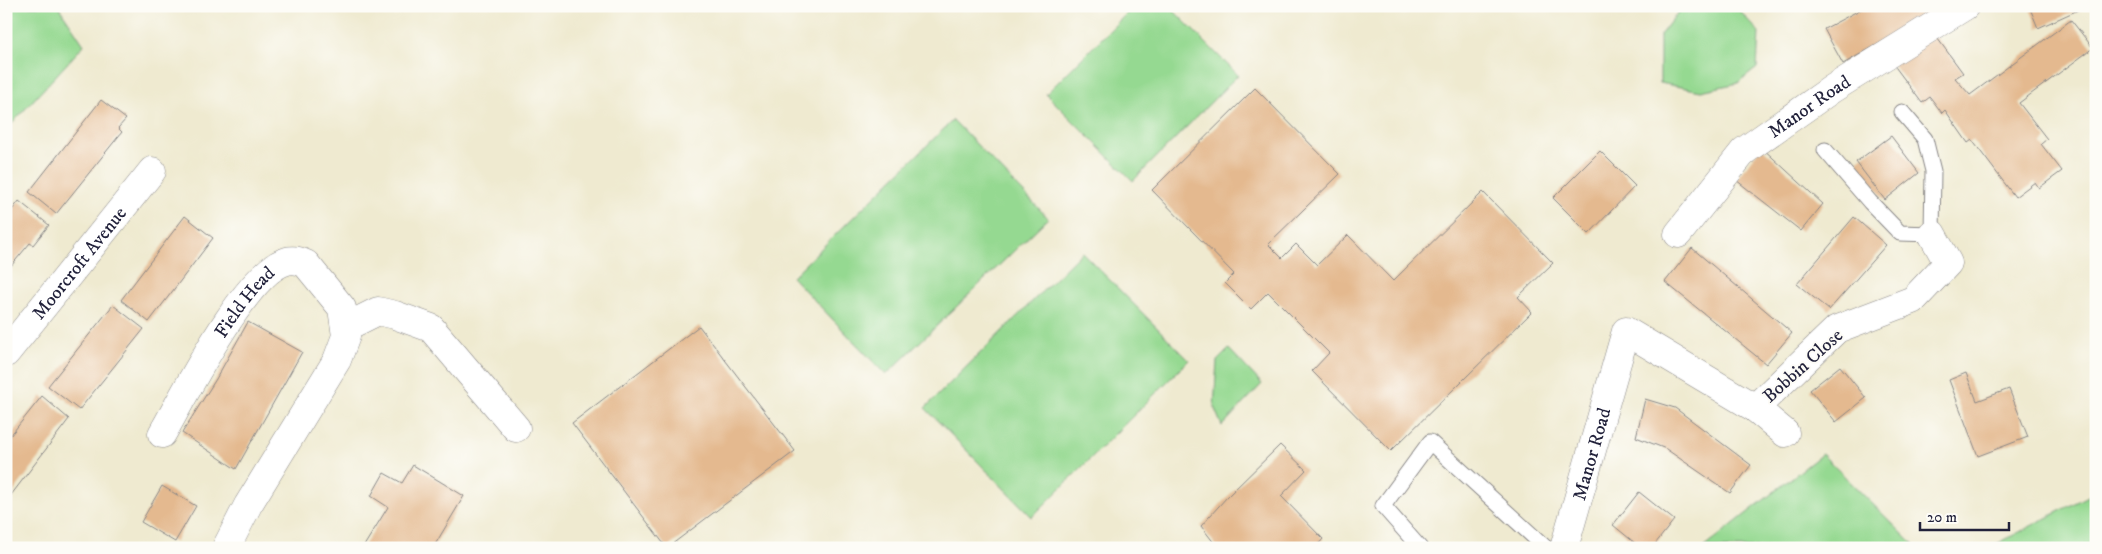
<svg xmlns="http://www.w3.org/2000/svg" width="2102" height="554" viewBox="0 0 2102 554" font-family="'IM FELL DW Pica',serif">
<rect width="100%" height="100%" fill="#fdfcf7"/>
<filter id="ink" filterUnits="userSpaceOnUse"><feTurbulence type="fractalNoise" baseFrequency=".02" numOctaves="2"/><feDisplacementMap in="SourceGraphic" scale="10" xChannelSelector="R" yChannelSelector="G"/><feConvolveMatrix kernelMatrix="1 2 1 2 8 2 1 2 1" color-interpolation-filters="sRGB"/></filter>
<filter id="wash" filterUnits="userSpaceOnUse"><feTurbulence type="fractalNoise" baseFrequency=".0096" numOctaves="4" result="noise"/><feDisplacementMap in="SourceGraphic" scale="20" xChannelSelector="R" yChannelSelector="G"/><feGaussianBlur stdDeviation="1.12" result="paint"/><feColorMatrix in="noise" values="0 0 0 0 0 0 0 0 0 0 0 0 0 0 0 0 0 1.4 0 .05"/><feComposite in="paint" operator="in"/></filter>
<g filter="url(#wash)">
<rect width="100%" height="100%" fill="#efead0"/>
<!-- green -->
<g fill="#95d991" stroke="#5c7e66">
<path d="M6 6H58L84 45 6 130Z"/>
<path d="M1134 6H1169L1238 75 1133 181 1046 94Z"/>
<path d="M1683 6H1735L1759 32 1757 68 1738 83 1701 91 1660 83V35Z"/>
<path d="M953 120 1048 218 886 375 792 277Z"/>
<path d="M1082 252 1189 360 1032 517 925 408Z"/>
<path d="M1229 349 1262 384 1222 426 1214 407 1217 361Z"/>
<path d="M1822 454 1917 548H1703Z"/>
<path d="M2096 492V548H1989Z"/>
</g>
<g id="blocks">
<!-- building -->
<g fill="#e4b98f">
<path d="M1867 6H1949L1883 41 1843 64 1824 29Z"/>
<path d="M2029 6H2077L2078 10 2038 28Z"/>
<path d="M2071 20 2093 48 2019 103 2047 139 2041 144 2062 171 2039 188 2035 182 2015 197 1972 140 1968 143 1945 110 1942 113 1930 97 1922 103 1890 60 1932 31 1963 73 1955 78 1970 95Z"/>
<path d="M1255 88 1340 174 1268 244 1282 258 1296 244 1317 265 1348 235 1393 281 1483 192 1553 263 1518 297 1532 312 1391 451 1312 371 1329 353 1268 292 1251 309 1225 283 1234 274 1152 190Z"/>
<path d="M101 100 126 119 118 128 122 132 56 214 29 192Z"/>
<path d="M1891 136 1919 173 1885 200 1856 162Z"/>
<path d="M1761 147 1823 204 1801 231 1736 180Z"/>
<path d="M1600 151 1635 186 1589 234 1553 198Z"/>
<path d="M19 201 49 225 33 245 30 243 6 272V218Z"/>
<path d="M185 216 213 238 149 322 121 300Z"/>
<path d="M1854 217 1886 245 1829 310 1797 284Z"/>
<path d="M1692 248 1792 333 1766 364 1665 282Z"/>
<path d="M113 305 144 329 79 410 48 386Z"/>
<path d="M248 322 302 352 236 469 182 433 216 379Z"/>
<path d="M699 326 795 451 667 548 572 423Z"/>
<path d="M1840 366 1866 398 1836 422 1810 390Z"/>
<path d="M1966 373 1977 401 2009 389 2028 437 1978 456 1949 380Z"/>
<path d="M42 396 69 419 8 499 6 441Z"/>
<path d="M1645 399 1675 408 1751 465 1730 493 1666 449 1636 437Z"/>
<path d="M1280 445 1306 470 1281 496 1323 539 1315 548H1218L1201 526 1227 497Z"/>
<path d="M413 465 464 496 433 548H367L364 546 388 507 371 496 384 473 402 483Z"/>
<path d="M162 486 196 506 175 542 141 522Z"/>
<path d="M1639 492 1674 520 1652 548H1641L1613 525Z"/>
</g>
</g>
</g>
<g filter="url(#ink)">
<use href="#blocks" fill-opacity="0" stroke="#888686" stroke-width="1"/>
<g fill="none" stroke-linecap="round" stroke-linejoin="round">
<!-- lane casing -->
<g stroke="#888686" stroke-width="17">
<g id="lane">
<path d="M1825 150 1870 202 1900 233 1932 234 1933 171 1925 139 1902 112"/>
<path d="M1420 548 1383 506 1430 442 1546 548"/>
</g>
</g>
<!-- street casing -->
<g stroke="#888686" stroke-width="29">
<g id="street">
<path id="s1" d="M1678 234 1744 151 1832 89 1965 6"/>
<path d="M346 327 378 311 395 315 431 328 516 428"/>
<path id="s2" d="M6 353 152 171"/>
<path d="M1755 408 1837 329 1913 300 1948 263 1932 234"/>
<path id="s3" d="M162 434C184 396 246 271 287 261 294 259 300 261 306 264L342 308 346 336 337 360 248 505 226 548"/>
<path id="s4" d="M1564 548 1626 331 1755 408 1785 433"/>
</g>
</g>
<!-- lane -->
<use href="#lane" stroke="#fff" stroke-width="15"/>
<!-- street -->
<use href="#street" stroke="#fff" stroke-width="28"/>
</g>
</g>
<g text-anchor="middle" stroke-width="4" stroke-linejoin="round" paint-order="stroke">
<!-- street labels -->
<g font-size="19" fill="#22223b" stroke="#fdfcf7">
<text dy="7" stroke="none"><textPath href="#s1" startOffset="185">Manor Road</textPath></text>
<text dy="7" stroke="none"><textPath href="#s2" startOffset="116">Moorcroft Avenue</textPath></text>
<text dy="7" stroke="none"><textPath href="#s3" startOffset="156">Field Head</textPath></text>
<text transform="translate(1802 365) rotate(-42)" y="7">Bobbin Close</text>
<text dy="7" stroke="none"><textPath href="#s4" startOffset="98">Manor Road</textPath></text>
</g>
</g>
<!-- margin -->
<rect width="2102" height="554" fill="none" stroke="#fdfcf7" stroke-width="25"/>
<!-- scale -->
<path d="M1920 522v8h89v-8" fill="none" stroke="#22223b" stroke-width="2.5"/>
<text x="1927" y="522" font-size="15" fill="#22223b" stroke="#fdfcf7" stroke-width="4" paint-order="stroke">20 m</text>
</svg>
